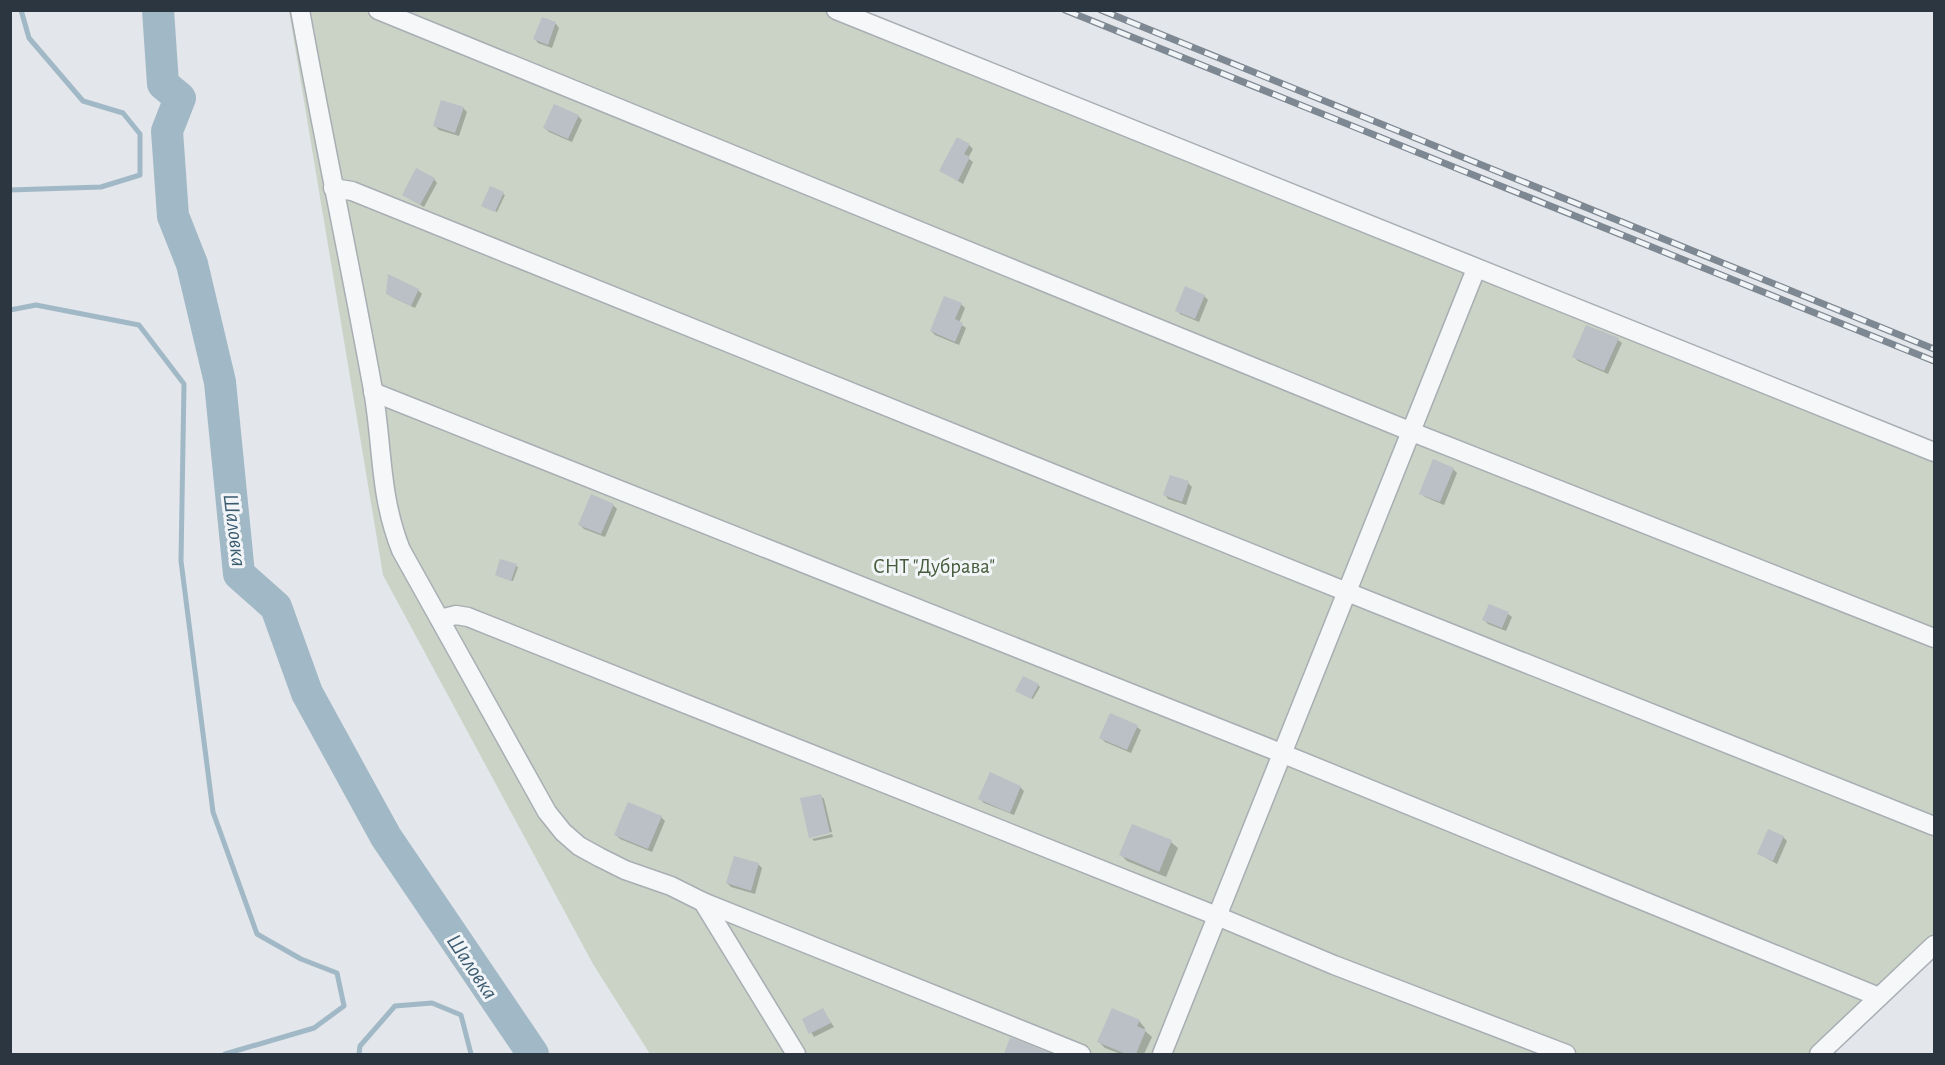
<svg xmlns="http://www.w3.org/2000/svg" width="1945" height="1065" viewBox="0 0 1945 1065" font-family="'Alegreya Sans',sans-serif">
<rect width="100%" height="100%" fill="#e3e6ea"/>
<!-- green -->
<path fill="#cad3c5" d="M289 11H859L1934 441V951L1826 1054H650L593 964 383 575Z"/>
<!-- shadow -->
<g fill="#0003">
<path d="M542 19 556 24 559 28 552 48 538 43 535 39Z"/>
<path d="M463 108 467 112 459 136 439 130 435 126Z"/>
<path d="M578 116 582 120 572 142 549 132 545 128Z"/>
<path d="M969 145 973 149 968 158 973 162 963 184 941 171Z"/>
<path d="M434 179 437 183 424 207 404 195Z"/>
<path d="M503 194 505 195 497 212 484 207Z"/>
<path d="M418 290 422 294 415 308 392 297 388 293Z"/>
<path d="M1204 296 1208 300 1199 322 1180 314 1177 310Z"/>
<path d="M961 304 965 308 959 323 966 328 959 345 935 335 931 331Z"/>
<path d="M1618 340 1622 343 1608 374 1578 361 1574 357Z"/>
<path d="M1453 469 1457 473 1444 505 1425 497 1421 493Z"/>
<path d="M1188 483 1192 487 1186 505 1168 499 1165 495Z"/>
<path d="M613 505 617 509 605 537 584 529 580 525Z"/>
<path d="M516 566 518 567 513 581 498 576Z"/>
<path d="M1508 614 1512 617 1506 631 1488 624 1484 620Z"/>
<path d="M1038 685 1040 687 1033 699 1019 692Z"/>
<path d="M1137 727 1141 730 1131 753 1105 742 1101 738Z"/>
<path d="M1020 787 1024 791 1014 815 984 803 980 799Z"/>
<path d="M820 795 824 799 832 832 811 836V838L810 837Z"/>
<path d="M661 817 665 821 652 852 620 839 616 835Z"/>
<path d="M1133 826 1171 842 1178 848 1166 877 1127 861 1121 855Z"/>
<path d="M832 834 833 837 814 841 812 839Z"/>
<path d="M1783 837 1787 841 1777 864 1759 854Z"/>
<path d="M758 864 762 868 755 894 731 887 727 883Z"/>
<path d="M823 1010 834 1027 814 1037 804 1020Z"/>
<path d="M1139 1021 1145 1028 1144 1030 1152 1037 1144 1054H1121L1105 1048 1099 1042Z"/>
</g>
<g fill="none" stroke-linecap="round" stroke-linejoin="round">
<!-- stream -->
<g stroke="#a1b8c6" stroke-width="5">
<path d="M10 190 101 187 140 175V134L123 113 83 101 29 38 21 10"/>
<path d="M10 310 36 305 139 325 184 384 181 561 213 812 257 934 301 959 337 973 344 1006 314 1028 225 1054"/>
<path d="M359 1054 360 1046 395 1006 432 1003 461 1015 471 1054"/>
</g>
<!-- river -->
<path stroke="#a1b8c6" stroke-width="32" d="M158 10 163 84 180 98 167 131 173 216 192 264 220 382 239 574 276 607 307 693 386 837 533 1054"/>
</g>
<!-- building -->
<g fill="#bac0c6">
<path d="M542 17 556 22 548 45 533 39Z"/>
<path d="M441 100 464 107 455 133 433 126Z"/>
<path d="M554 104 579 115 568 139 543 128Z"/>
<path d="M957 137 970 144 964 154 970 157 958 181 939 171Z"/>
<path d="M416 168 435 178 420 205 402 195Z"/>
<path d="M490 186 504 192 495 212 481 206Z"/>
<path d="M388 274 419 289 411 306 386 294Z"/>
<path d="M1185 286 1205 295 1195 319 1175 311Z"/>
<path d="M944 296 962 303 955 319 963 323 955 342 930 331Z"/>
<path d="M1586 325 1619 338 1604 371 1572 357Z"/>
<path d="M1433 459 1454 468 1440 502 1419 494Z"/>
<path d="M1170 475 1189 481 1182 502 1163 495Z"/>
<path d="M591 494 614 504 601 534 578 525Z"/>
<path d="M500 559 517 564 511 581 495 575Z"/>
<path d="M1489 604 1509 612 1502 628 1482 620Z"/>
<path d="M1023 676 1039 684 1031 699 1015 691Z"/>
<path d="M1110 713 1138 725 1127 750 1099 738Z"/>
<path d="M990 772 1021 786 1010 813 978 799Z"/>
<path d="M821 794 830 833 809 838 800 798Z"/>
<path d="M628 802 662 816 648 849 614 835Z"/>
<path d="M1132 824 1172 840 1159 872 1119 855Z"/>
<path d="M1768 829 1784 836 1773 861 1757 854Z"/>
<path d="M734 856 759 863 751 891 726 883Z"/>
<path d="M823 1008 831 1023 809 1034 802 1019Z"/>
<path d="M1112 1008 1140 1020 1137 1026 1146 1030 1136 1054H1126L1097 1042Z"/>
<path d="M1010 1038 1014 1039 1052 1054H1004Z"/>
</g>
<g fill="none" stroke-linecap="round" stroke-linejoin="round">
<!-- minor casing -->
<g stroke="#a8aeb4" stroke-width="21">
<g id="minor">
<path d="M300 10C323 137 350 263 373 390 383 447 379 495 401 550L547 812 563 832 579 846 599 857 625 870 671 886 703 902 1081 1054"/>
<path d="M378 10 1412 432 1934 638"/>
<path d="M836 10 1934 452"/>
<path d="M333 188 352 191 1347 592 1934 826"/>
<path d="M373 392 1281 753 1879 997"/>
<path d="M440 619 456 615 468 617 1217 916 1334 965 1566 1054"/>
<path d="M703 902 796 1054"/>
<path d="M1162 1054 1476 269"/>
<path d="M1819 1054 1934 945"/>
</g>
</g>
<!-- minor -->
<use href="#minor" stroke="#f5f7f8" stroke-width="18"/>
<!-- rail casing -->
<g stroke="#7e8892" stroke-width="7">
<g id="rail">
<path d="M1065 10 1934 361"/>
<path d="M1101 10 1934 349"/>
</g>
</g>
<!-- rail -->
<use href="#rail" stroke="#f2f5f7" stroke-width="4.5" stroke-dasharray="14" stroke-linecap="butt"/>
</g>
<g text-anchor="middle" stroke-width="6" stroke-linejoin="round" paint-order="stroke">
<!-- park labels -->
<g font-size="21" fill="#455b3b" stroke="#f2f5f7">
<text x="934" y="573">СНТ "Дубрава"</text>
</g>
<!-- water labels -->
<g font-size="22" font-style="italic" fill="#3a5a70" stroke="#f2f5f7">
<text transform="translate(236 530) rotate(83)" y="8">Шаловка</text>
<text transform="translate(473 966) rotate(56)" y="8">Шаловка</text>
</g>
</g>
<!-- border -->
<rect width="1945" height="1065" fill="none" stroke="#2c3640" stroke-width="24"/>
</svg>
